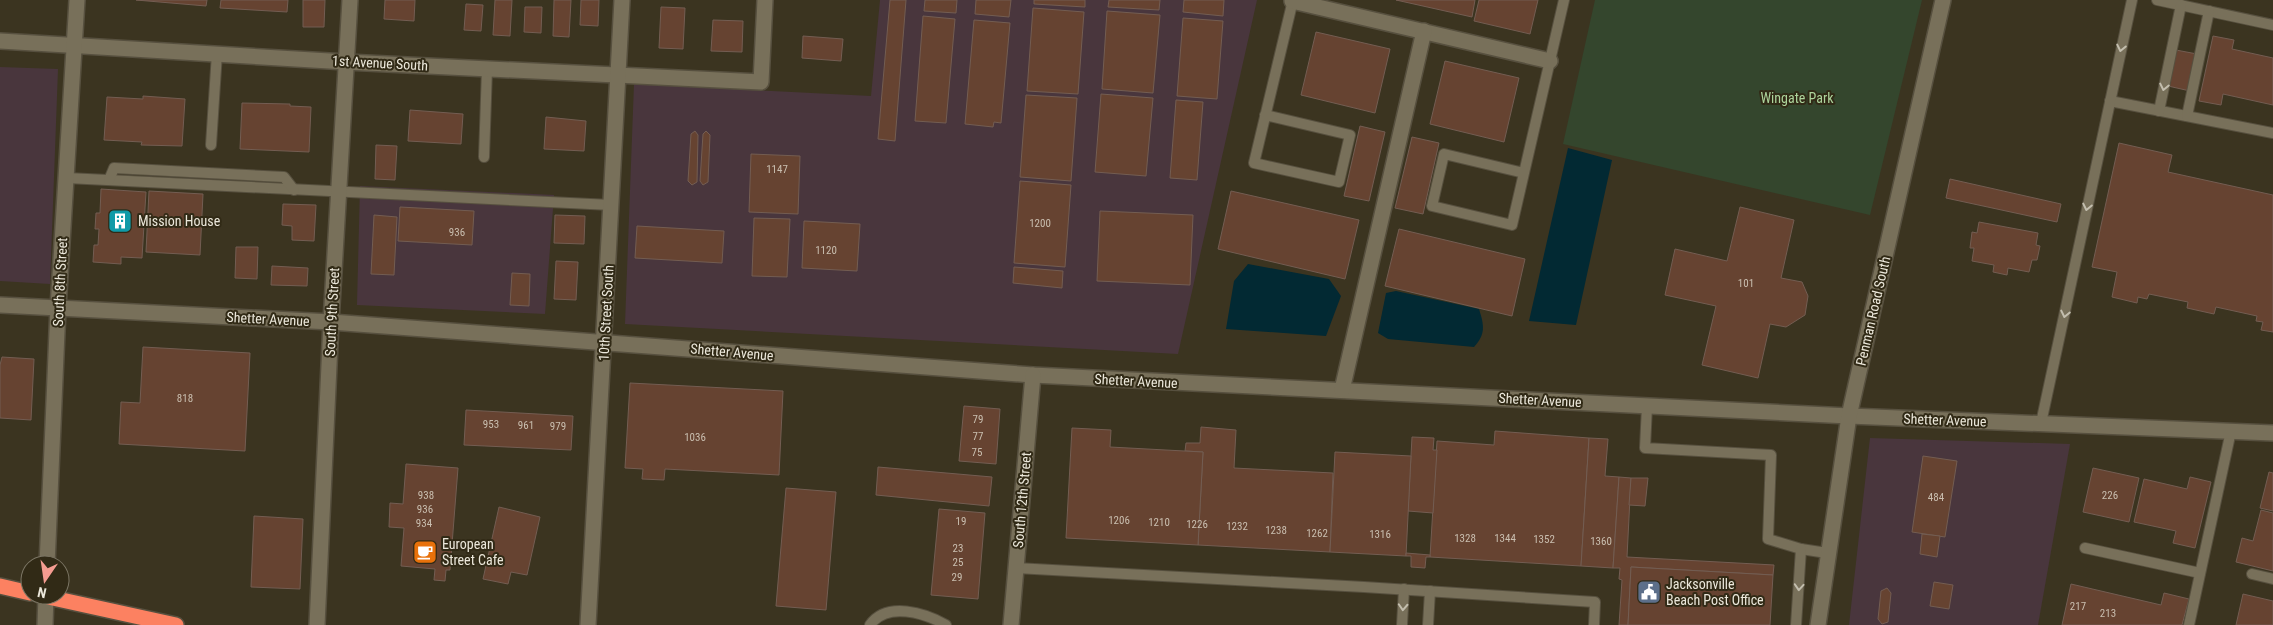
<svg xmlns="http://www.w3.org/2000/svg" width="2273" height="625" viewBox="0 0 2273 625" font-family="'Roboto Condensed',sans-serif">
<rect width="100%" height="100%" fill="#3b3420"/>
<!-- industrial -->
<g fill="#49363d">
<path d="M880 0H1257L1178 354 625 324 634 84 871 96Z"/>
<path d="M0 67 58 69 50 284 0 281Z"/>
<path d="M360 186 554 195 545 314 357 305Z"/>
<path d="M1870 438 2070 444 2038 625H1849Z"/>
</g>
<!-- green -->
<path fill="#34462d" d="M1595 0H1922L1870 215 1563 144Z"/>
<!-- water -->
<g fill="#022933">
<path d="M1568 148 1612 160 1576 325 1529 321Z"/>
<path d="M1248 264 1329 279 1341 296 1326 336 1226 329 1234 281Z"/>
<path d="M1396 291 1479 309C1484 325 1486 334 1474 347L1388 339 1378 333 1386 293Z"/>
</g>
<!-- building -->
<g fill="#664331" stroke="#735d52">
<path d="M136 0H207L206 6Z"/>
<path d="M221 0H288L287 12 220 8Z"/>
<path d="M303 0H325L324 27H303Z"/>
<path d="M385 0H415L414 21 384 19Z"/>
<path d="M495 0H512L510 36 493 35Z"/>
<path d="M554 0H571L569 37 553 36Z"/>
<path d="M581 0H599L598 26 580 25Z"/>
<path d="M890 0H906L895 141 878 139Z"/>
<path d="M925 0H957L956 13 924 11Z"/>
<path d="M976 0H1011L1009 17 975 14Z"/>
<path d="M1034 0H1085V7L1034 4Z"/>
<path d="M1109 0H1160L1159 10 1108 7Z"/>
<path d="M1184 0H1224L1223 16 1183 12Z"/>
<path d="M1396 0H1475L1472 17Z"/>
<path d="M1479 0H1538L1530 34 1474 21Z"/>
<path d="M466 4 483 5 481 31 464 30Z"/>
<path d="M525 7H542L541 33 524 32Z"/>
<path d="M661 7 685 8 683 49 659 48Z"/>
<path d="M1033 8 1084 12 1078 94 1027 91Z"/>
<path d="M1107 11 1160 15 1153 93 1102 89Z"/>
<path d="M923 16 955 19 946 123 915 121Z"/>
<path d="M1183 18 1223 21 1217 99 1177 96Z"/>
<path d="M713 20 743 21 742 52 711 51Z"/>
<path d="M974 20 1010 23 1001 123 994 122 993 127 965 124Z"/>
<path d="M1316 32 1390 49 1375 113 1301 95Z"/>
<path d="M803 36 843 39 841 61 802 58Z"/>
<path d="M2213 36 2234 40 2232 49 2273 58V105L2223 94 2221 105 2199 101Z"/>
<path d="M2176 50 2197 54 2190 91 2168 86Z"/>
<path d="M1445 61 1519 78 1504 142 1430 124Z"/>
<path d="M1101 94 1153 98 1146 176 1095 172Z"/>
<path d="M1026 95 1077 98 1071 181 1020 177Z"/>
<path d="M143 96 185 99 182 146 141 145 142 142 104 140 107 97 143 99Z"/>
<path d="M1176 100 1203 102 1197 180 1170 178Z"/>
<path d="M242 103 290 104V106L311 107 309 152 240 149Z"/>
<path d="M410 110 463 114 461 144 408 141Z"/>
<path d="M546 117 586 121 584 151 544 149Z"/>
<path d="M1360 126 1385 132 1369 201 1344 196Z"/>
<path d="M695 131 698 135 697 182 692 185 688 181 691 134Z"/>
<path d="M706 131 710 135 708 182 703 185 700 181 703 134Z"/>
<path d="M1412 137 1439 143 1423 214 1395 208Z"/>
<path d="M2119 143 2172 155 2168 172 2273 195V332L2261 330 2263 322 2256 321 2257 316 2216 307 2214 314 2187 308 2188 302 2149 294 2147 299 2138 297 2137 303 2112 297 2117 272 2092 267Z"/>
<path d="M376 145 397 146 395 180 375 179Z"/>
<path d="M751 154 800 156 798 214 749 212Z"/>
<path d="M1950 179 2061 204 2057 222 1946 198Z"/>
<path d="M1020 181 1071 185 1065 267 1014 263Z"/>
<path d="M101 189 146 192 142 258 121 257V264L93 262 94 245H98L99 229H95L96 213H100Z"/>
<path d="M149 191 203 194 200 255 146 252Z"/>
<path d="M1231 191 1359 220 1345 279 1218 249Z"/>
<path d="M283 204 316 205 314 241 292 240V226L282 225Z"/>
<path d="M400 207 474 211 472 245 398 241Z"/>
<path d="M1740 207 1794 220 1781 278 1802 282 1808 296 1805 315 1786 327 1770 324 1758 378 1702 365 1716 306 1665 295 1675 249 1727 261Z"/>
<path d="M1100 211 1193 215 1190 285 1097 281Z"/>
<path d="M374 215 397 217 394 275 371 274Z"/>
<path d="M555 215 585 216 584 244 554 243Z"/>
<path d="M754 218 790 219 787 277 752 276Z"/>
<path d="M804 221 860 224 857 271 802 268Z"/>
<path d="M1979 222 2038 233 2036 245 2040 246 2037 260H2032L2029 272 2008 268 2007 275 1993 272 1994 265 1972 261 1974 248H1970L1972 232 1977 233Z"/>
<path d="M637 226 724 231 722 263 635 258Z"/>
<path d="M1399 229 1525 259 1512 316 1385 286Z"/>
<path d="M236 247H258L257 279 235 278Z"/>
<path d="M556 261 578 262 576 300 554 299Z"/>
<path d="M272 266 308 268 307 286 271 285Z"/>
<path d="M1014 267 1063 271 1062 288 1013 283Z"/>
<path d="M512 273 530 274 529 306 510 305Z"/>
<path d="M143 347 250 353 245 451 119 444 121 402 140 403Z"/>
<path d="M2 357 34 359 31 420 0 418V365Z"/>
<path d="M630 383 783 391 779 475 665 469 664 480 642 479 643 469 625 468Z"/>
<path d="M964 406 1000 409 996 464 959 461Z"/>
<path d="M466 410 573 416 571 450 464 445Z"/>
<path d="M1201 427 1236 430 1234 468 1333 473 1330 552 1198 545 1203 452 1185 451 1186 443H1200Z"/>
<path d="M1072 428 1111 430 1110 447 1203 452 1198 545 1066 538Z"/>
<path d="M1495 431 1589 438 1581 566 1430 557 1437 441 1494 445Z"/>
<path d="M1412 437 1434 438 1433 450H1437L1433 513 1408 511Z"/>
<path d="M1589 438 1608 439 1605 476 1619 477 1613 568 1581 566Z"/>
<path d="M1335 452 1411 456 1406 556 1330 552Z"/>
<path d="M1923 456 1957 461 1945 537 1912 532Z"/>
<path d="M406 464 458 468 450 570H446L445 581 434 580 435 569 401 566 404 528 389 527 390 503 403 504Z"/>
<path d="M878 467 992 477 989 506 876 495Z"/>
<path d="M2093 468 2139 478 2129 522 2083 512Z"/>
<path d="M2269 472 2273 473V511L2260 508Z"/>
<path d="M1619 477 1631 478 1627 557 1774 565 1773 575 1631 567 1628 625H1619L1622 580 1619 579 1620 568H1613Z"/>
<path d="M2190 477 2211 482 2195 548 2173 543 2176 531 2134 522 2144 479 2187 489Z"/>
<path d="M1631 478H1648L1645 506 1629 505Z"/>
<path d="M786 488 836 492 826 610 776 606Z"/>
<path d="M499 507 540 517 527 575 511 572 508 584 483 579Z"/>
<path d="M939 509 985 513 978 599 931 595Z"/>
<path d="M2261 510 2273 513V571L2236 562 2242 538 2253 541Z"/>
<path d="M254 516 303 519 300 589 251 587Z"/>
<path d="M1922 534 1940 536 1937 557 1920 554Z"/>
<path d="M1406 553 1430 555V557H1426L1425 568 1411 567V556H1406Z"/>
<path d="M1631 567 1773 575 1770 625H1628Z"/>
<path d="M1934 582 1953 585 1949 609 1930 606Z"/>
<path d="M2071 584 2161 605 2164 593 2189 599 2182 625H2062Z"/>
<path d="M1887 588 1891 593 1888 622 1882 624 1878 619 1881 591Z"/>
<path d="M2243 594 2273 601V625H2236Z"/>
</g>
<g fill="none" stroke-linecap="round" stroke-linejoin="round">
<!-- lane casing -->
<g stroke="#57503f" stroke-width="12">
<g id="lane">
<path d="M2157 0 2273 25"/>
<path d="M2110 101 2273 133"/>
<path d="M2159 111 2181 5"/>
<path d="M1265 115 1350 135 1339 182 1254 163 1293 0"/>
<path d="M2187 116 2209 11"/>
<path d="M211 145 217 53"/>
<path d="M484 157 487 69"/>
<path d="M1524 173 1444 154 1432 206 1512 225 1564 0"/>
<path d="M67 178 611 205"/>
<path d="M109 180 114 168 284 177 294 190"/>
<path d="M1647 406 1645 448 1771 455 1768 539 1801 549 1827 553"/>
<path d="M2041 423 2132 0"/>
<path d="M2085 548 2200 573"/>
<path d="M1016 568 1364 587 1595 602 1594 625"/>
<path d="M2252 574 2273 579"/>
<path d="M870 625C887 601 925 613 946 625"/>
<path d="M1402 625 1404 589"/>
<path d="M1428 625 1430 591"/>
<path d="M1796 625 1801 549"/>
<path d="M2189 625 2231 431"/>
</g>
</g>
<!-- street casing -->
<g stroke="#57503f" stroke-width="18">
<g id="street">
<path d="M1292 1 1550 61"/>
<path d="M0 41 346 62 761 82 765 0"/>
<path d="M0 305 331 322 1033 375 1849 416 2273 433"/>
<path d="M1342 390 1424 31"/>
<path d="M47 565 58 308 77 0"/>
<path d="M45 625 46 595"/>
<path d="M588 625 622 0"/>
<path d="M1011 625 1033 375"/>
<path d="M1818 625 1849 416 1943 0"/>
</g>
</g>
<!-- secondary casing -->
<g stroke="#57503f" stroke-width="18">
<path id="secondary" d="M317 625 331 322 350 0"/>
</g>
<!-- highway casing -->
<g stroke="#57503f" stroke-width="18">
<g id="highway">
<path d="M0 586 30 593"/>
<path d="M39 595 176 625"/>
</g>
</g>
<!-- lane -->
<use href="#lane" stroke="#78705a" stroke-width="10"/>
<!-- street -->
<use href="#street" stroke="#78705a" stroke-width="15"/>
<!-- secondary -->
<use href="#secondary" stroke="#78705a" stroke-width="15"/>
<!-- highway -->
<use href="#highway" stroke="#fc8161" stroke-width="15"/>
</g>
<!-- one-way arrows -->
<defs><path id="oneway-chevron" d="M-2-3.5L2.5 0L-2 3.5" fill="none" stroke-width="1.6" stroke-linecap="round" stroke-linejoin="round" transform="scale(1.25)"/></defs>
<g stroke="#c3beae">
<use href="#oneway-chevron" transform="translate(2121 48) rotate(102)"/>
<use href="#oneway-chevron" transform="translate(2164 87) rotate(102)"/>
<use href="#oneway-chevron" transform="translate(2087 207) rotate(102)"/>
<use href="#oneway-chevron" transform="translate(2065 314) rotate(102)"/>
<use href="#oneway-chevron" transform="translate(1799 587) rotate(94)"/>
<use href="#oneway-chevron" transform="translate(1403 607) rotate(93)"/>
</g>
<!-- icons -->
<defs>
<g id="building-square" transform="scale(1.25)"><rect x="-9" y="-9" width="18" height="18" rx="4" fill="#0f9aa8" stroke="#312a16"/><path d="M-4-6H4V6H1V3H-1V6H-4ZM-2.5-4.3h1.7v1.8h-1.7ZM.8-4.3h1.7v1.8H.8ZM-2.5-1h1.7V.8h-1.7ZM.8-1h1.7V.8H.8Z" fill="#fff"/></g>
<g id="cafe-square" transform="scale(1.25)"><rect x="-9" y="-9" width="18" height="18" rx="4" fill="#e8710a" stroke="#312a16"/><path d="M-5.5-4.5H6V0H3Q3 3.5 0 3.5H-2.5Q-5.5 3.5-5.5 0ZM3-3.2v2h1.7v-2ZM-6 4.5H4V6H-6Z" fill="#fff"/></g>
<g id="civic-square" transform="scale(1.25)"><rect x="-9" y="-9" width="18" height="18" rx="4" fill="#5c6f8a" stroke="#312a16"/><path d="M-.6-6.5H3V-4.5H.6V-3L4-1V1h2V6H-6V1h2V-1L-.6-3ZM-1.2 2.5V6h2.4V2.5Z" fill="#fff"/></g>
</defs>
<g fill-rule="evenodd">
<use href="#building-square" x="120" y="221"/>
<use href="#cafe-square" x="425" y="552"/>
<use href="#civic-square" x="1649" y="592"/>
</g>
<g text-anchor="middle" stroke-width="4" stroke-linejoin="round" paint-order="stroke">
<!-- number labels -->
<g font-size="11" fill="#cabfb0">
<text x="777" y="173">1147</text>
<text x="1040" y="227">1200</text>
<text x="457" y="236">936</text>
<text x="826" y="254">1120</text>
<text x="1746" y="287">101</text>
<text x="185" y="402">818</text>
<text x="978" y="423">79</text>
<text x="491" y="428">953</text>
<text x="526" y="429">961</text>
<text x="558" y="430">979</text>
<text x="978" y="440">77</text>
<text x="695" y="441">1036</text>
<text x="977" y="456">75</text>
<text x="426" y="499">938</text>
<text x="2110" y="499">226</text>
<text x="1936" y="501">484</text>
<text x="425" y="513">936</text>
<text x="1119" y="524">1206</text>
<text x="961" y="525">19</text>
<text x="1159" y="526">1210</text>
<text x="424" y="527">934</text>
<text x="1197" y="528">1226</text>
<text x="1237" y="530">1232</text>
<text x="1276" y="534">1238</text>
<text x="1317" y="537">1262</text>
<text x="1380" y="538">1316</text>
<text x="1465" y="542">1328</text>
<text x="1505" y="542">1344</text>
<text x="1544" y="543">1352</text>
<text x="1601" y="545">1360</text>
<text x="958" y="552">23</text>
<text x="958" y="566">25</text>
<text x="957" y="581">29</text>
<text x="2078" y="610">217</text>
<text x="2108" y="617">213</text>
</g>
<!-- street labels -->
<g font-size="14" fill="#ece8db" stroke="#312a16">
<text transform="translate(380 63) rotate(3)" y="5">1st Avenue South</text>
<text transform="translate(60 282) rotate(-87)" y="5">South 8th Street</text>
<text transform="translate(1873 311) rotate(-77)" y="5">Penman Road South</text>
<text transform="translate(332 312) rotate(-87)" y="5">South 9th Street</text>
<text transform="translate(606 313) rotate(-87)" y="5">10th Street South</text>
<text transform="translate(268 319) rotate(3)" y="5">Shetter Avenue</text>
<text transform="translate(732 352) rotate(5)" y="5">Shetter Avenue</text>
<text transform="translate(1136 381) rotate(3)" y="5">Shetter Avenue</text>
<text transform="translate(1540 400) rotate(3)" y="5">Shetter Avenue</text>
<text transform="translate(1945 420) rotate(2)" y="5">Shetter Avenue</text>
<text transform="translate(1022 500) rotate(-85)" y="5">South 12th Street</text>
</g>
<!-- park labels -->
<g font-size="14" fill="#add49c" stroke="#312a16">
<text x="1797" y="103">Wingate Park</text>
</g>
<!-- poi labels -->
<g font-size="14" fill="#ece8db" stroke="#312a16" text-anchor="start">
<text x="138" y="226">Mission House</text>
<text x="442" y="549">European<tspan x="442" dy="16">Street Cafe</tspan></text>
<text x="1666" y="589">Jacksonville<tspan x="1666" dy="16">Beach Post Office</tspan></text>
</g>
</g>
<!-- north arrow -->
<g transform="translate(45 580) rotate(193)"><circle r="24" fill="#312a16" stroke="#7c7665"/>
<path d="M0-4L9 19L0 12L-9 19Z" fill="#f59c91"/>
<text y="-8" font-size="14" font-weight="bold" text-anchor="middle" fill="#ece8db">N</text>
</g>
</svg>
